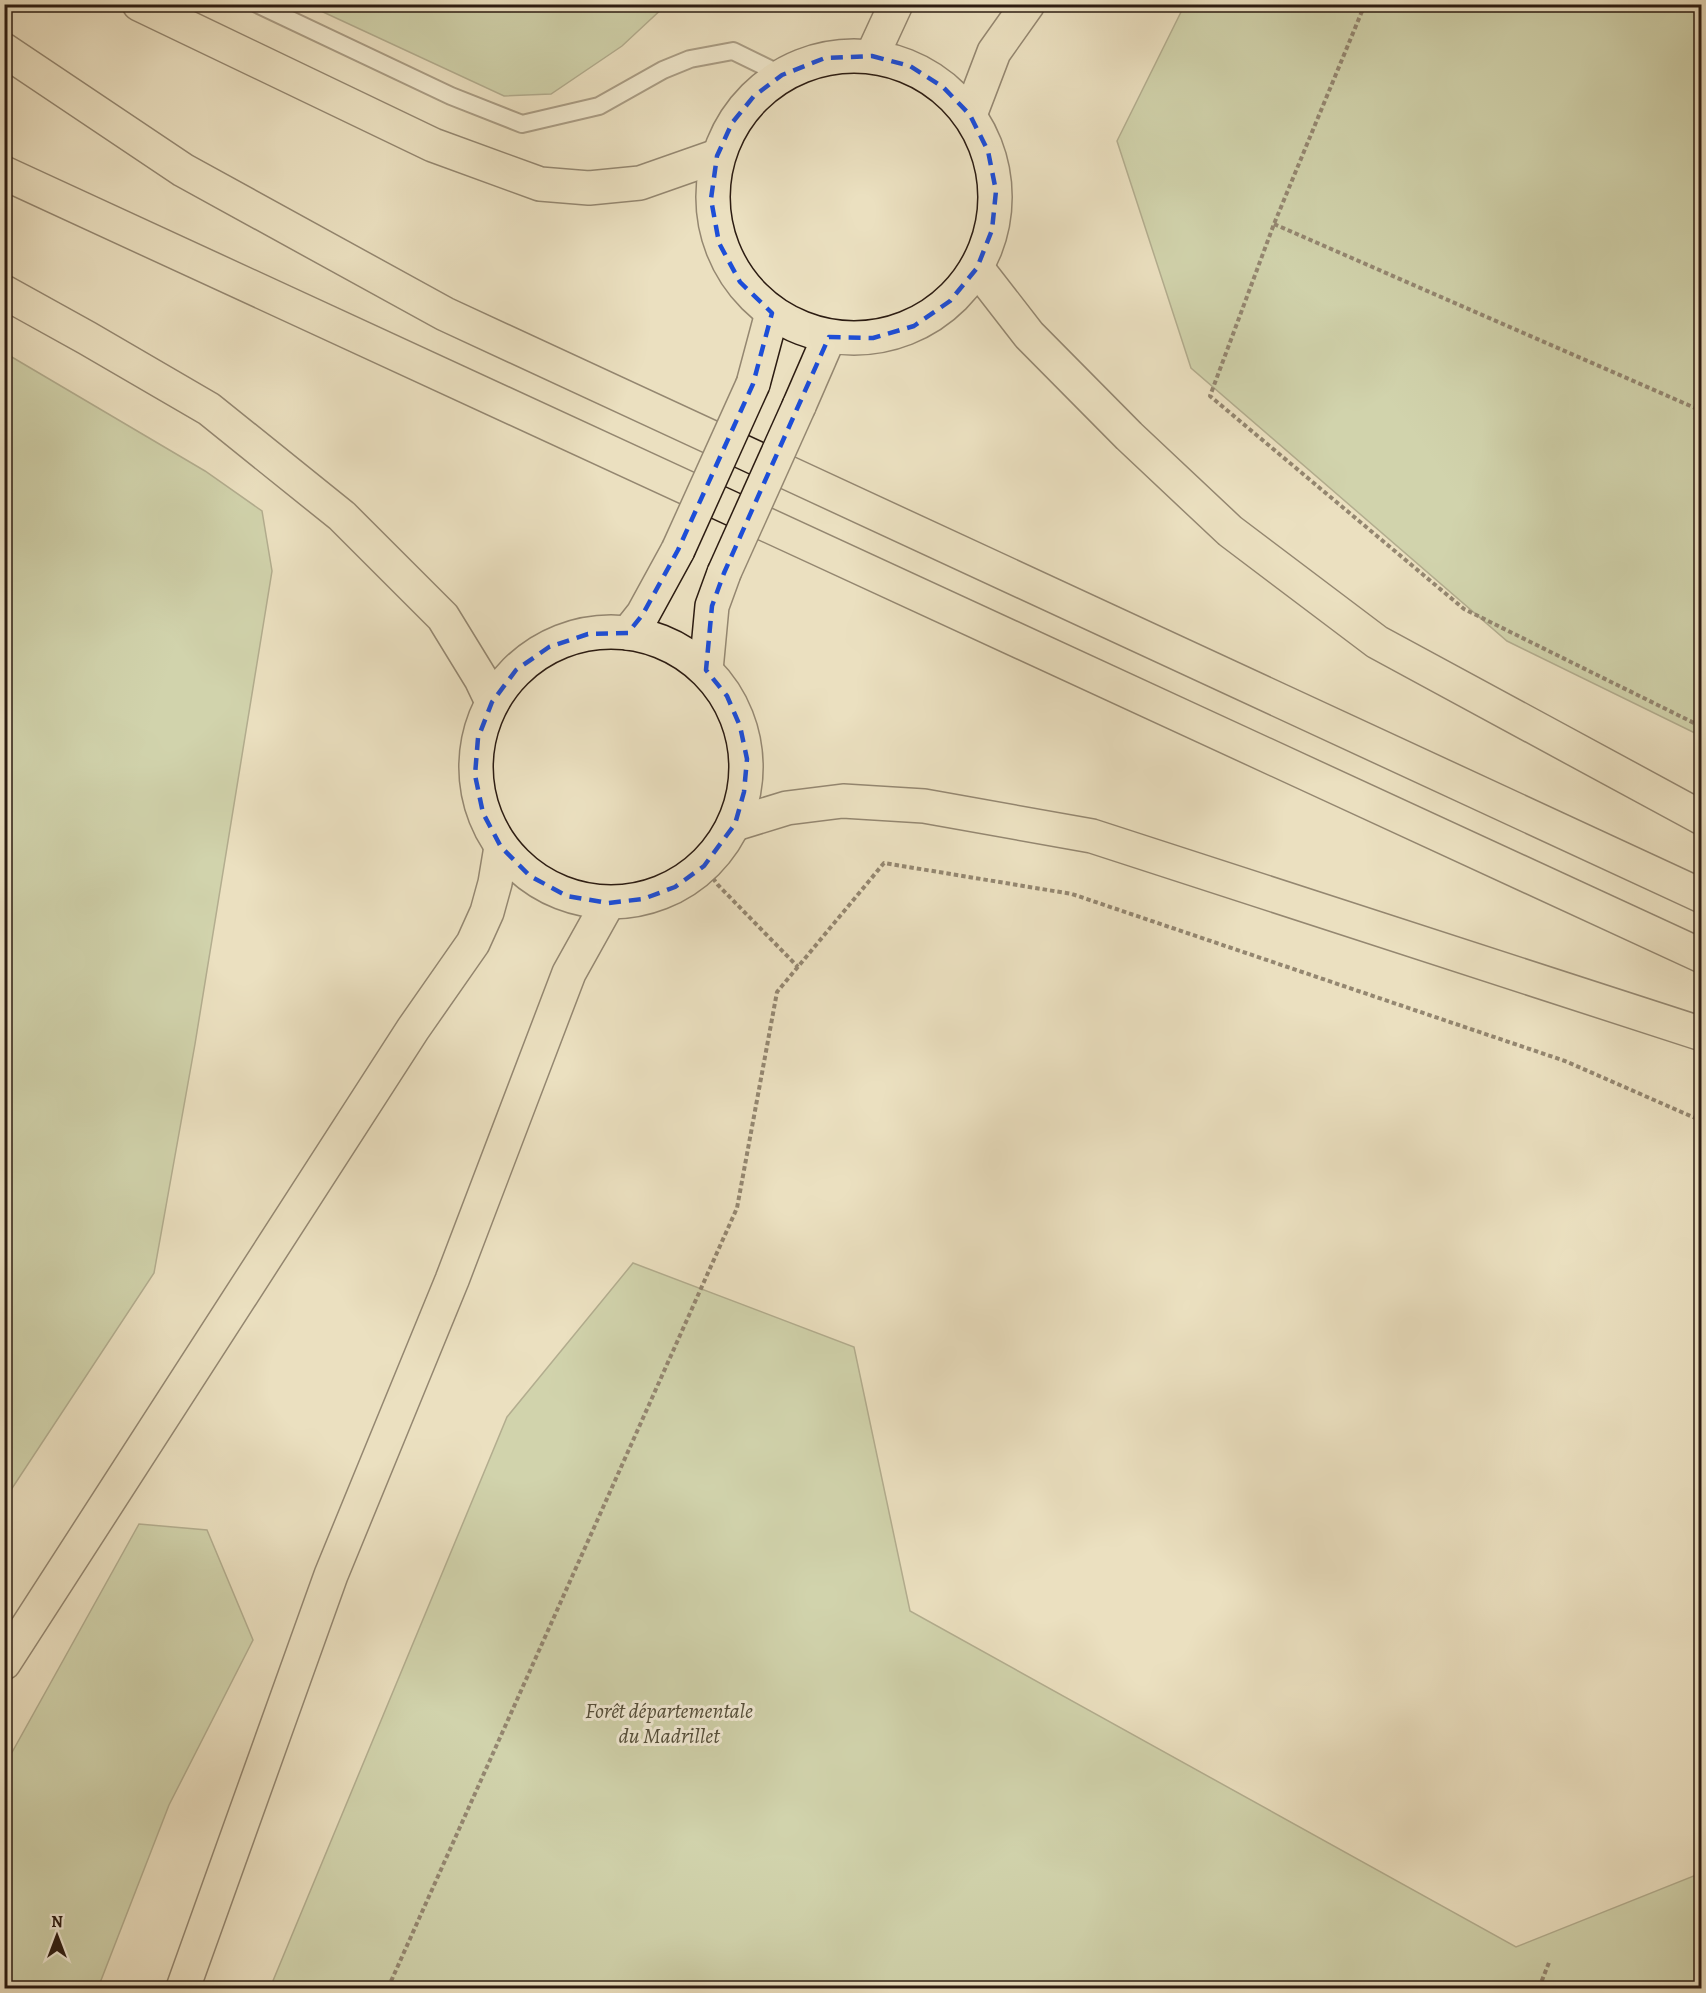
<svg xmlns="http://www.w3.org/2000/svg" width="1706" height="1993" viewBox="0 0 1706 1993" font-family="Alegreya,serif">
<rect width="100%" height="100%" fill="#ebe0c0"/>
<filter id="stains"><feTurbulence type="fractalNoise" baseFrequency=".00333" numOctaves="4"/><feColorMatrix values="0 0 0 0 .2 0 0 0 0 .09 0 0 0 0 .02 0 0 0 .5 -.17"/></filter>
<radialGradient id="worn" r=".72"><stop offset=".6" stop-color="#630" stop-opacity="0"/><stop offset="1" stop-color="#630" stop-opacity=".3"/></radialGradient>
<!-- green -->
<g fill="#b2c396" stroke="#6f7054" stroke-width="1.5">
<path d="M1185 4 1701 5V736L1507 641 1191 368 1117 141Z"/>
<path d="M308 5H666L622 46 551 94 504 96Z"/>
<path d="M5 353 205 471 262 511 272 571 195 1044 154 1273 5 1499Z"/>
<path d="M633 1263 854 1347 910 1611 1516 1947 1701 1873V1988H270L507 1417Z"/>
<path d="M139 1524 207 1530 253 1640 169 1805 98 1988H5V1765Z"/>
</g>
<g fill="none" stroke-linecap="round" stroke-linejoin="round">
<!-- service casing -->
<g stroke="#5c4d3e" stroke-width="20">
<path id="service" d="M257 4 451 96 522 124 599 106 663 70 690 59 733 51 782 75"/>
</g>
<!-- trunk casing -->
<g stroke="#2c1c12" stroke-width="36">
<g id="trunk">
<path d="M139 4 433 145 540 184 589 188 640 183 717 156"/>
<path d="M4 50 183 170 445 314 1702 896"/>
<circle cx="854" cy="197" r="141"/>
<path d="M872 56 896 4"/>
<path d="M970 115 994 52 1028 4"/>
<path d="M4 173 1702 956"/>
<path d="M977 268 1029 335 1129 436 1230 531 1377 642 1702 818"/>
<path d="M4 292 87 338 209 409 342 516 443 617 481 679 492 702"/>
<path d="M753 384 772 313"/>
<path d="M799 406 829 337"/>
<circle cx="611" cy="767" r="135"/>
<path d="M628 633 643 614 678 550"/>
<path d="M706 670 712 606 724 573"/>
<path d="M735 824 787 808 843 801 924 806 1092 836 1702 1034"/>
<path d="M4 1663 413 1029 473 943 487 912 495 883 501 847"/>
<path d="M183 1988 331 1575 452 1280 569 973 608 903"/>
</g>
</g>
<!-- path -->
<g stroke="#2c1c12" stroke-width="4" stroke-dasharray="4.5 3" stroke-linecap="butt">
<path d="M1365 4 1274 224 1210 396 1464 609 1702 727"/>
<path d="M1274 224 1702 411"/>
<path d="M704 866 718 885 798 967"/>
<path d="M388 1988 737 1208 777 992 884 863 1072 894 1565 1061 1702 1121"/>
<path d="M1539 1988 1550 1960"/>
</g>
<!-- service -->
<use href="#service" stroke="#f2ebd6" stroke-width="16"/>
<!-- trunk -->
<use href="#trunk" stroke="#ebe0c0" stroke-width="33"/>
<!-- trunk-bridge casing -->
<g stroke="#2c1c12" stroke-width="36" stroke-linecap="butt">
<g id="trunk-bridge">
<path d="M678 550 753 384"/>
<path d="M724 573 799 406"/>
</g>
</g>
<!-- trunk-bridge -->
<use href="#trunk-bridge" stroke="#ebe0c0" stroke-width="33"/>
</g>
<!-- marked area -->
<path d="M0 0H1706V1993H0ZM872 56 910 66 943 87 970 115 988 151 996 191 992 230 977 268 950 301 914 326 873 338 829 337 724 573 712 606 706 670 727 696 740 726 747 759 744 792 735 824 704 866 675 887 643 899 608 903 567 896 530 876 501 847 483 813 475 775 478 738 492 702 516 670 549 647 588 634 628 633 643 614 678 550 753 384 772 313 740 282 719 243 711 199 717 156 732 123 754 96 782 75 825 58Z" fill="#ebe0c0" fill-opacity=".55" fill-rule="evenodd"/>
<path fill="none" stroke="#1d4ed8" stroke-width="4.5" stroke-dasharray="12 8" stroke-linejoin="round" d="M872 56 910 66 943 87 970 115 988 151 996 191 992 230 977 268 950 301 914 326 873 338 829 337 724 573 712 606 706 670 727 696 740 726 747 759 744 792 735 824 704 866 675 887 643 899 608 903 567 896 530 876 501 847 483 813 475 775 478 738 492 702 516 670 549 647 588 634 628 633 643 614 678 550 753 384 772 313 740 282 719 243 711 199 717 156 732 123 754 96 782 75 825 58Z"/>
<g text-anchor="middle" stroke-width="6" stroke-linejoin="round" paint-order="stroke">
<!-- park labels -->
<g font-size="22" font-style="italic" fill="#544e3a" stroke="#f2ebd6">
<text x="669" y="1718">Forêt départementale<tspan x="669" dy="25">du Madrillet</tspan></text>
</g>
</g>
<!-- margin -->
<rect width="1706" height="1993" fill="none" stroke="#ebe0c0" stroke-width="24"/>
<rect x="6" y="6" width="1694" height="1981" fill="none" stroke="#2c1c12" stroke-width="3"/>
<rect x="12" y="12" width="1682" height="1969" fill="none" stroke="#2c1c12" stroke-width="1.5"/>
<!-- north arrow -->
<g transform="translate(57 1936)" stroke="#f2ebd6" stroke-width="4.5" paint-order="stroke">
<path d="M0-4.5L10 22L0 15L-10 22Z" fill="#2c1c12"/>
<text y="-9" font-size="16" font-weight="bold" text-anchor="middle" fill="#2c1c12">N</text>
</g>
<rect width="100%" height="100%" filter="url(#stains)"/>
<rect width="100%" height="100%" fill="url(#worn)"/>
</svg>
